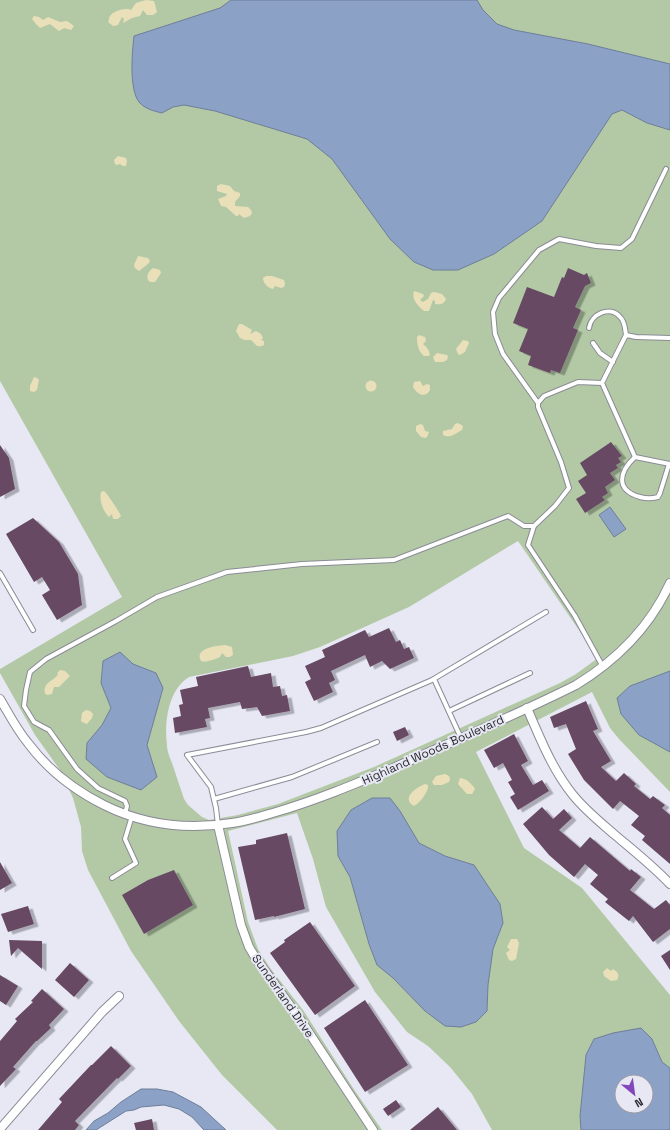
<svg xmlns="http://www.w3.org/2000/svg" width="670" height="1130" viewBox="0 0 670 1130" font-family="'Space Grotesk',sans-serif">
<defs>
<filter id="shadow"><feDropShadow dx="4.5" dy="2.5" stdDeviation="0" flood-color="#0004"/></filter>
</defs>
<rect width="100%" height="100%" fill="#e7e8f4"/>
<!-- green -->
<path fill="#b3c9a6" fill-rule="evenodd" d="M0 0H670V792L619 739 610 728 592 692 476 752 524 848 582 888 670 995V1130H492L472 1094 450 1067 428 1046 407 1032 375 992 326 907 313 859 297 813 228 831 248 922 258 949 270 968 303 1010 355 1091 382 1130H277L222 1075 179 1021 131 951 88 870 82 851 81 827 73 798 60 770 35 735 0 673V669L122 597 0 381ZM518 541 598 658 576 674 560 683 374 767 278 804 238 815 209 820 202 817 188 805 184 799C180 787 176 775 172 763 170 758 167 751 167 745 164 723 168 690 189 677L293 656 320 647 409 607ZM622 1082H646V1106H622Z"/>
<!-- sand -->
<g fill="#e9e0ba">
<path d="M146 0 154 1 157 12 153 15H147L143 10 140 16 132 18 123 23 124 19 122 17 118 25 113 26 108 22C109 21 109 17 110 16 113 11 126 7 131 10L136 3Z"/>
<path d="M34 16 39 17 43 20 48 17 60 22 67 21 74 26 71 30 64 28 59 31 50 24 40 28 36 24 32 19Z"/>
<path d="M118 156 126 158 127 161 126 166H123L120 164 117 165 115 164 114 160Z"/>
<path d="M221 184 230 186 234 191 240 193V196L235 202V206L248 207 251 210 252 213 250 216 244 218 239 214 238 216H236L226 207 221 206 218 199 226 196 227 194 217 191V186Z"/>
<path d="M138 256 148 258 150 261 148 264 139 271 135 268 134 265Z"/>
<path d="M153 268 160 270 161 273 155 282H150L148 280C146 275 149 271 153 268Z"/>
<path d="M266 276H272L284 280 285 284 284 287 281 288 275 286 273 289C268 288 263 283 263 278Z"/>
<path d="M414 291 423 294 424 296 420 300 423 302 428 299 431 293 434 292 442 294 446 299C444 304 440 305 435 304V301L433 300 429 311H424C418 306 411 299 414 291Z"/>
<path d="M239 324H242L252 330 250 334 256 331 261 334 263 338 261 340 264 341V345C257 349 255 343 251 340H245L240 338 236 331Z"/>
<path d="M419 335 425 337 426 341 423 344C427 347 429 350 430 355L428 356H424C418 351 417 344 417 337Z"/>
<path d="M463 340 468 341 469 343 465 352 460 355 458 354 456 349Z"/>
<path d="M437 353 447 355 448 356 447 360 443 362H435L433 357Z"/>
<path d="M34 377 37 378 39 380 37 390 34 392 30 391V386Z"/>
<circle cx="371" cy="386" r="5.5"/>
<path d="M420 381 423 386 427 384 430 385V390C425 399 417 394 413 387L414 382Z"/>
<path d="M458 423 463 426 462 430C456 433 450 439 443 435V431L452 429 455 424Z"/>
<path d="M420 424 423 425 425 431 429 432 428 435 426 438 421 437 416 431V426Z"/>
<path d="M104 491C107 493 120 513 121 516L118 519H113L112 514 109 517C103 511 99 501 101 492Z"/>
<path d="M225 645 232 647 233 655 230 657H226L222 653 220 657C215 659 206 663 201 661 194 648 216 646 225 645Z"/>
<path d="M60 670 65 671 70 676 59 687H54L52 694 48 695 45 694C43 683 51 682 57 676L58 672Z"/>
<path d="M86 710 90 711 93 714 92 718 87 724 84 723 81 721 82 713Z"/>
<path d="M445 774 449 776 450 779 449 782 442 785H434L432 782 436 776Z"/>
<path d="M460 778C467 779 471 783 475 789L472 794H467L458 784Z"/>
<path d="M425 784 428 785V788C426 794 420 803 414 806 400 798 417 787 425 784Z"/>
<path d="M511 939H517L519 943 516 959 512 961 509 960 506 953 510 950 507 947Z"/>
<path d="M607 968 611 971 613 969C618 972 620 975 617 980L611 981 604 976 603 972Z"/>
</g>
<!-- water -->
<g fill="#8ba1c6" stroke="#6e7e99" fill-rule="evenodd">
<path d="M231 0H477L483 10 497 24 514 30 588 44 670 64V130L647 123 622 110 612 114 542 221 494 254 458 270H433L414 262 390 239 332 159 307 139 215 111 184 105 173 107 162 113C154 111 145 109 139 102 129 89 132 53 134 36L220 8Z"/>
<path d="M610 507 626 529 614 537 599 515Z"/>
<path d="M120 652 133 664 156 673 163 688 147 745 157 777 141 790 107 777 86 759 87 743 102 725 111 708 101 683 103 661Z"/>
<path d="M670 671V752L639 735 621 714 617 698 630 686Z"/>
<path d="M372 798H390L400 811 419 843 445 856 474 865 500 904 503 923 493 949 488 985 487 1011 476 1022 461 1027 445 1026 425 1011 393 978 377 965 369 944 350 877 338 856 337 831 351 810Z"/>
<path d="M641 1028 652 1039 662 1062 670 1068V1130H581L580 1116 586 1055 594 1039 613 1033ZM622 1082H646V1106H622Z"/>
<path d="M141 1089H157L173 1092 201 1107 226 1130H204L192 1117 179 1109 164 1105 141 1107 134 1110 126 1111 96 1130H86L94 1121 108 1113 121 1102Z"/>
</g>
<!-- building -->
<g fill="#674864" filter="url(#shadow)">
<path d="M568 268 584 275 587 273 591 283 585 286 575 307 581 310 573 328 578 330 560 373 551 370 550 373 528 365 531 356 519 351 528 329 513 323 527 287 554 297 562 277 564 278Z"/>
<path d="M611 442 622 456 618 458 621 462 616 465 618 468 610 473 615 480 605 487 608 493 602 497 605 500 585 513 576 499 586 493 578 481 587 475 580 463Z"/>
<path d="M0 445 9 458 15 489 0 497Z"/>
<path d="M33 518 59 542 78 574 82 605 57 620 42 595 50 590 42 577 34 582 6 534Z"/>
<path d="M389 628 396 642 400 640 404 649 409 647 414 658 390 669 382 661 370 667 365 655 331 671 335 680 329 683 333 692 314 701 305 682 311 679 305 666 325 657 322 650 365 630 369 637Z"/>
<path d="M248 666 251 677 271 673 273 687 280 686 282 696 287 695 290 711 262 716 257 707 242 709 240 702 208 708 210 718 205 719 207 727 175 733 173 718 181 716 179 705 183 704 180 690 198 686 196 677Z"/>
<path d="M586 701 598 729 593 731 611 761 601 767 616 781 624 773 636 784 634 786 650 799 653 796 665 805 662 808 670 815V864L642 840 645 836 631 825 639 816 620 801 613 809 584 780 568 754 576 749 566 724 554 728 550 717Z"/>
<path d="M405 727 409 735 397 741 393 732Z"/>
<path d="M514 734 528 761 521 765 533 785 542 780 549 791 518 810 510 797 515 794 508 782 512 780 503 763 494 768 484 750Z"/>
<path d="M542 807 553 819 564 809 572 818 559 830 580 848 590 837 630 871 631 869 641 877 630 890 654 909 666 900 670 905V929L653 942 633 916 629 921 605 902 608 899 590 884 598 875 585 864 574 877 549 855 523 824Z"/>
<path d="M287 833 305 909 274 917V916L255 920 238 847 256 844V840Z"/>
<path d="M0 862 12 883 0 890Z"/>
<path d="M174 870 193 905 144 934 122 895 148 880Z"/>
<path d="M28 906 34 924 8 932 1 914Z"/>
<path d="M310 922 355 986 315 1015 270 953 285 942 284 940Z"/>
<path d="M9 940 42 941V969L18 948 11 956Z"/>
<path d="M670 950V970L661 956Z"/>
<path d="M70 963 89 980 74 997 55 980Z"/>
<path d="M0 975 18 986 6 1005 0 1001Z"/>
<path d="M42 989 64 1009 49 1025 51 1028 37 1041H36L13 1067 16 1069 0 1086V1041L17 1021 15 1019 33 1002 31 1001Z"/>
<path d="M365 1000 408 1065 365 1092 324 1028Z"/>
<path d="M111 1046 131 1066 118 1079 117 1078 75 1121 79 1125 75 1130H38L62 1102 59 1099 91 1065H92Z"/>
<path d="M396 1100 401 1107 388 1116 383 1109Z"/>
<path d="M438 1107 457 1130H410Z"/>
<path d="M152 1119 154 1130H136L134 1123Z"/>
</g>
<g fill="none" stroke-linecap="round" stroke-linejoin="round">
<!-- lane casing -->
<g stroke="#8b8b96" stroke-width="6">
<g id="lane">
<path d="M589 328C591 314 610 305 620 317 625 321 625 329 626 335"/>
<path d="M670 338 636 337 626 335 602 383 635 457 670 464"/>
<path d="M593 343 600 353 613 362"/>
<path d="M602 383 578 382 544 396 538 403V407L561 462 569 488 555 506 534 526 528 545 575 616 603 667"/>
<path d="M538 403 503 354 495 334 493 312 499 298 539 250 559 239 596 246 621 248 632 239 666 169"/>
<path d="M635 457C619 472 615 490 640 497 647 499 651 499 658 497L660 493 669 464"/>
<path d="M0 573 33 630"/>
<path d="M434 679 461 738"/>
<path d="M449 711 530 673"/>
<path d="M214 799 292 777 377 742"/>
<path d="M125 814 127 806 125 801 98 788 77 769 49 730 34 722 24 706 26 690 30 672 46 659 116 621 157 597 227 572 302 564 394 560 508 516 524 526H534"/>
<path d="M218 825 216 808 211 787 187 755 306 732 321 728 432 680 546 612"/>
<path d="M112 878 136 863 125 839 132 816"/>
</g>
</g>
<!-- street casing -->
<g stroke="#8b8b96" stroke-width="10">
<g id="street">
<path d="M0 699C9 714 17 730 28 743 48 770 74 790 104 805 144 825 188 830 232 823 247 821 262 816 276 812 317 800 355 784 393 768 454 741 516 715 576 685 617 660 650 627 670 583"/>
<path d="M527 708C540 738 552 769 573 795 585 810 600 822 615 835 634 851 653 866 670 884"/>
<path d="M218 825 241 925 249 947 255 957 302 1022 373 1130"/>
<path d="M0 1129 102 1012 119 996"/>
</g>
</g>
<!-- lane -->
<use href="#lane" stroke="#fff" stroke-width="4"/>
<!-- street -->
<use href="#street" stroke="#fff" stroke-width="8"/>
</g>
<g text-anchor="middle" stroke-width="4" stroke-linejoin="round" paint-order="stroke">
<!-- street labels -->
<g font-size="12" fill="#2a2b2f" stroke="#e7e8f4">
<text transform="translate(433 750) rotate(-24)" y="4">Highland Woods Boulevard</text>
<text transform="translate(283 996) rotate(55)" y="4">Sunderland Drive</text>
</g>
</g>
<!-- north arrow -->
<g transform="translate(634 1094) rotate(151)"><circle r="19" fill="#e7e8f4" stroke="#9b9ca5"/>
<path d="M0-3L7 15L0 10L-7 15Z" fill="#8247bd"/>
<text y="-6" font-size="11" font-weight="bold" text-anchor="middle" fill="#2a2b2f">N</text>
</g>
</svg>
